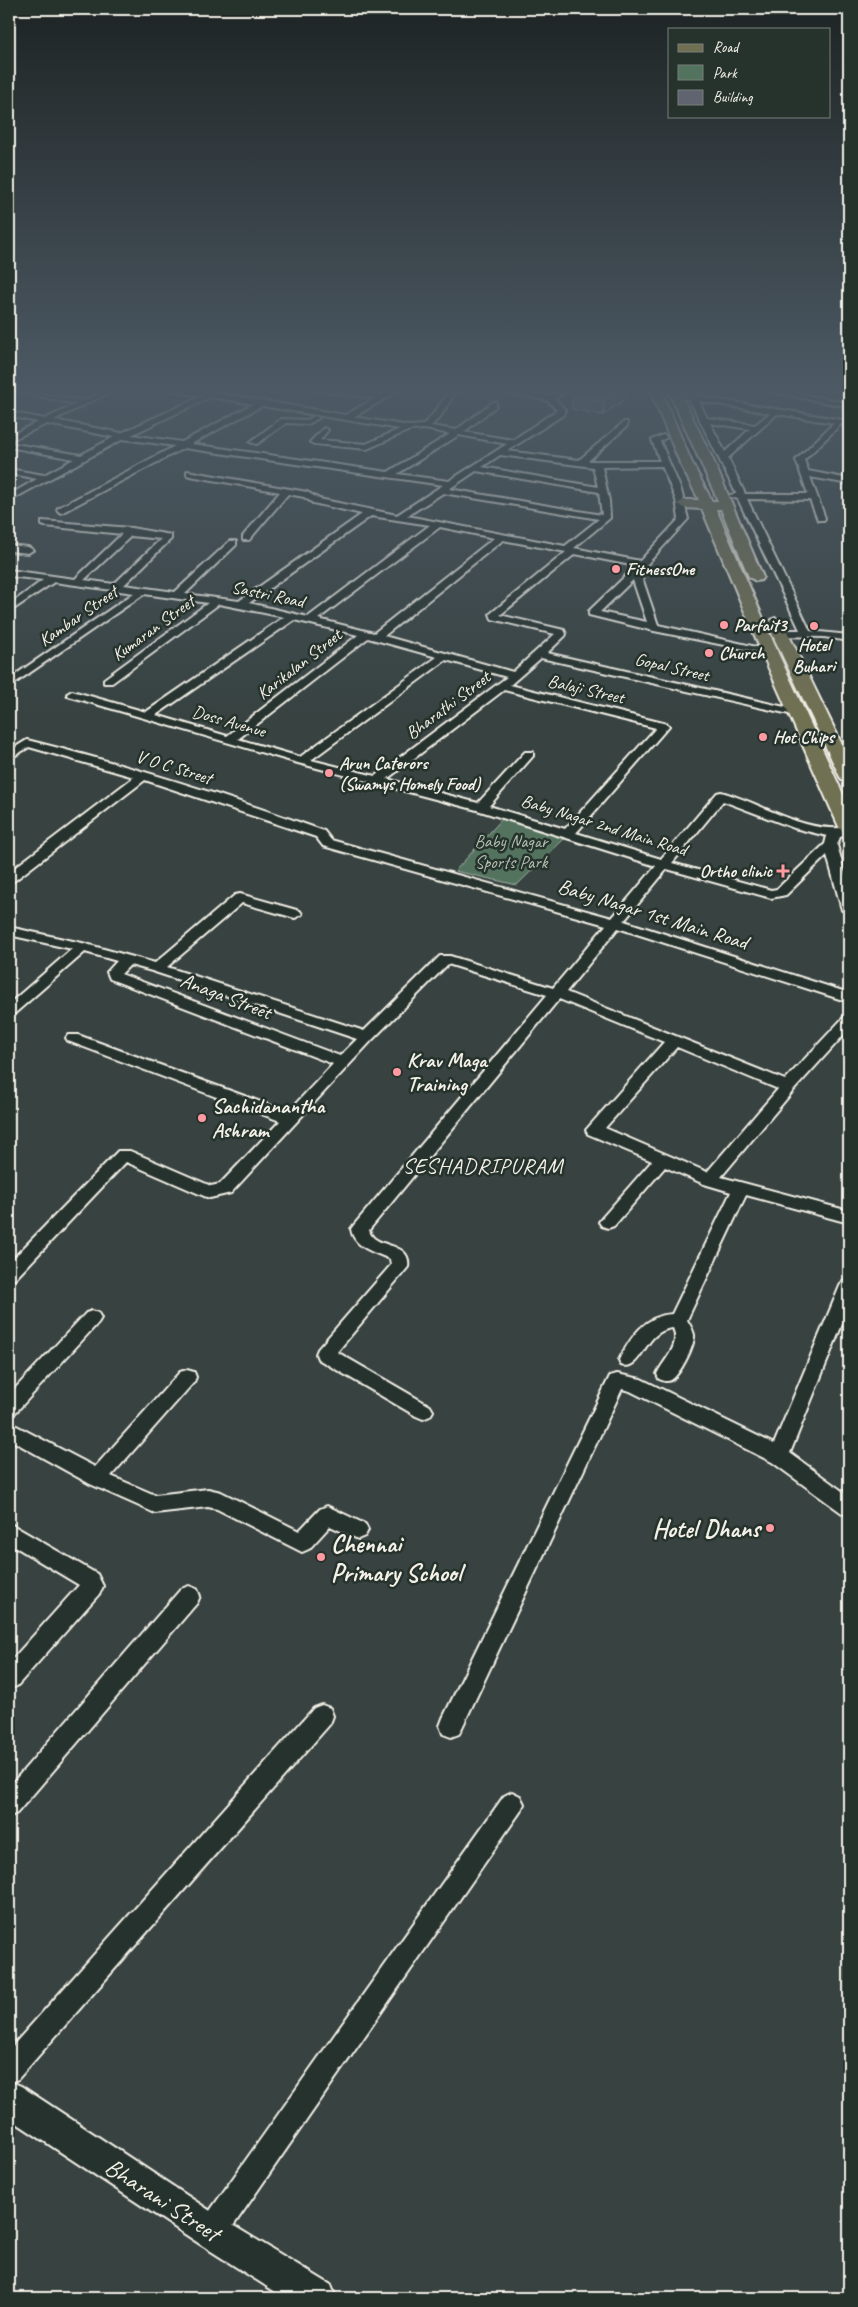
<svg xmlns="http://www.w3.org/2000/svg" width="858" height="2307" viewBox="0 0 858 2307" font-family="Caveat,sans-serif">
<rect width="100%" height="100%" fill="#374241"/>
<filter id="ink" filterUnits="userSpaceOnUse"><feTurbulence type="fractalNoise" baseFrequency=".02" numOctaves="2"/><feDisplacementMap in="SourceGraphic" scale="10" xChannelSelector="R" yChannelSelector="G"/><feConvolveMatrix kernelMatrix="1 2 1 2 8 2 1 2 1" color-interpolation-filters="sRGB"/></filter>
<g filter="url(#ink)">
<!-- green -->
<path fill="#52735e" stroke="#a3b2a3" d="M502 819 565 838 517 885 455 871Z"/>
<g fill="none" stroke-linecap="round" stroke-linejoin="round">
<!-- minor casing -->
<g stroke="#f4f1e8" stroke-width="4">
<g id="minor">
<path d="M9 388 83 401 110 388H118L54 420 121 433 202 396 168 390 165 388 212 392 345 415 376 398 311 390 308 388 382 395 395 388H403L354 417 409 426 423 425 434 413 452 388H458L440 417 431 426 456 430 493 402H496V406L464 432 513 440 557 410 547 400 505 393H502V389L550 396 562 388H569L555 399 565 410 563 415 507 451 579 460 624 422H627V426L588 461H660L652 440 663 435 667 437 660 441 681 490 688 519 640 572 658 625 774 651V655L654 631 589 615V611L636 566 575 554 500 615 564 630 566 634 565 636 547 653 798 710 804 713 798 716 541 658 510 685 667 724 669 726 576 833 661 859 717 793 721 792C763 803 805 835 849 827V835L840 837 837 845 849 887V914L842 910 827 855 786 895 771 898 667 869 624 921 849 993V1002L618 928 566 992 785 1080 844 1017 849 1016V1029L793 1091 721 1177 849 1211V1223L746 1195 687 1320C690 1325 693 1330 694 1335 695 1345 680 1375 671 1380 667 1382 664 1381 659 1379L657 1374C664 1359 681 1346 673 1328 643 1330 643 1372 621 1365L619 1360C631 1337 644 1316 672 1314L731 1192 704 1184 665 1167 614 1226 608 1228 602 1226 599 1222 602 1218 652 1161 588 1134 586 1130 664 1042 559 999 369 1230C373 1250 412 1240 408 1267L337 1352 430 1406 433 1411 430 1416 423 1419 416 1416 318 1359 316 1354 318 1349 391 1265 390 1259C375 1252 354 1248 351 1229L354 1225 547 995 448 964 372 1040 231 1193 210 1198 204 1196 126 1162 15 1279 9 1280V1263L118 1151H130L211 1186 220 1184 280 1121 68 1041 66 1038 68 1035H78L288 1112 333 1064 110 979 107 972 117 961 85 952 14 1014 9 1015V1004L72 949 9 935V927L82 943 155 963 235 895 240 894 300 911 302 914 295 918 242 903 167 967 364 1031 440 956H450L553 988 606 925 323 846 316 837 145 780 14 881 9 882V872L134 777 29 747 9 759V751L27 740C128 765 227 796 324 831L331 840 612 918 656 866 477 810 298 763 68 696 67 694 72 691 146 712 284 617 219 604 112 683H104V679L208 603 144 594 9 687V679L134 593 54 582 9 612V605L43 580 9 576V570L75 579 122 534 45 526 42 525V521L131 528 171 535V539L124 585 175 592 230 541H236V545L185 594 239 601 362 514 313 503 304 497 288 494 249 540H243V536L280 492 190 476 187 475V471L307 492 319 499 397 515 443 485 184 448 61 513 57 510 58 508 175 446 123 439 9 501V495L37 479 9 473V469L44 475 74 459 9 447V443L81 455 114 437 47 424 9 441V436L38 422 9 416V412L45 419 76 404 9 390ZM211 397 253 404 182 442 131 435ZM262 406 400 429 366 444 320 440 328 430 324 428 310 442 314 444 367 449 410 430 425 429 450 434 388 472 191 444ZM459 435 507 444 449 481 397 474ZM500 455 593 467 598 487 482 467ZM662 466 676 500 679 519 640 561 574 548 610 518 609 501 602 467ZM476 471 599 492 602 515 449 489ZM443 493 599 519 565 546 407 516ZM371 516 430 525 308 617 249 603ZM440 527 494 538 374 633 318 619ZM131 536 161 539 114 584 84 580ZM503 540 566 552 490 614 492 619 555 634 513 672 384 636ZM633 580 647 622 600 612ZM294 620 358 635 227 736 156 715ZM368 638 437 657 300 757 238 739ZM446 660 507 677 375 776 311 760ZM504 690 656 728 565 829 489 806 533 756V752H525L478 803 387 779ZM723 801 794 828 827 836 825 844 777 889 771 890 672 863ZM130 965 152 971 357 1039 340 1056 121 974ZM677 1047 778 1089 707 1172 605 1128Z"/>
<path d="M685 388H691L696 396 849 421V425L841 424 804 460 808 471 849 479V484L810 477 825 518 824 520H818L810 500 747 499 810 631 849 635V641L824 637 779 636 774 633 779 630H800L738 499 728 496 736 493 690 400 682 397 688 395ZM699 401 770 413 755 425 707 418ZM777 414 834 423 796 460 808 494H745L728 458ZM710 423 750 429 725 452Z"/>
<path d="M753 388H767L849 403V407Z"/>
<path d="M315 416 319 418 308 424 286 423 257 444 250 442 281 419 307 420Z"/>
<path d="M9 545 28 547 33 550 28 553 9 551Z"/>
<path d="M849 1279V1307L790 1453 849 1496V1516L842 1513 772 1462 630 1391 622 1389 459 1734 451 1737 443 1734 440 1726 443 1718 610 1376 617 1374 641 1379 774 1444 840 1286 843 1281Z"/>
<path d="M92 1311 98 1313 101 1318 98 1323 16 1412 9 1415V1395L86 1313Z"/>
<path d="M187 1370 194 1372 196 1377 194 1382 111 1476 155 1495 208 1489 221 1492 299 1531 320 1509 327 1506 365 1524 368 1530 365 1536 358 1539 330 1526 309 1549 302 1552 217 1509 208 1507 155 1513 90 1484 9 1439V1422L95 1467 180 1372Z"/>
<path d="M9 1523 97 1574 103 1586 100 1593 17 1686 9 1689V1663L79 1585 9 1543Z"/>
<path d="M189 1586 197 1589 200 1596 197 1603 17 1813 9 1817V1787L181 1589Z"/>
<path d="M322 1705 330 1708 333 1716 330 1724 18 2079 9 2083V2050L314 1708Z"/>
<path d="M512 1792 520 1796 524 1804 520 1812 222 2242 212 2246 202 2242 198 2232 202 2222 504 1796Z"/>
</g>
</g>
<!-- tertiary casing -->
<g stroke="#f4f1e8" stroke-width="4">
<path id="tertiary" d="M9 2081 21 2086 224 2220 331 2285 336 2298H285L200 2244 9 2118Z"/>
</g>
<!-- primary casing -->
<g stroke="#f4f1e8" stroke-width="4">
<g id="primary">
<path d="M649 388H660L692 463 712 501H718L667 388H678L714 462 763 577 761 580 756 581 749 577 721 509H716L778 653 849 807V833L842 831 839 827 762 653 702 509 684 508 677 504 684 500H699L680 463Z"/>
<path d="M775 618 783 623 849 759V782L843 781 840 777 767 623Z"/>
</g>
</g>
<!-- minor -->
<use href="#minor" fill="#26332d" fill-rule="evenodd"/>
<!-- tertiary -->
<use href="#tertiary" fill="#26332d" fill-rule="evenodd"/>
<!-- primary -->
<use href="#primary" fill="#706f52" fill-rule="evenodd"/>
</g>
<!-- wall -->
<path fill="#535661" stroke="#f4f1e8" d="M585 388H627L626 398 603 415 572 409 573 396Z"/>
<!-- shaded-wall -->
<path fill="#43464f" stroke="#f4f1e8" d="M623 388H627L626 398 603 415 604 401Z"/>
<!-- building -->
<path fill="#606471" stroke="#f4f1e8" d="M585 388H623L604 401 573 396Z"/>
</g>
<!-- sky -->
<linearGradient id="sky" x2="0" y2="1"><stop stop-color="#1e2424"/><stop offset="0.55" stop-color="#4d5a65"/><stop offset="1" stop-color="#4d5a65" stop-opacity="0"/></linearGradient>
<rect width="858" height="711" fill="url(#sky)"/>
<!-- markers -->
<g fill="#ff9aa2" stroke="#26332d" stroke-width="2">
<circle cx="616" cy="569" r="5"/>
<circle cx="724" cy="625" r="5"/>
<circle cx="814" cy="626" r="5"/>
<circle cx="709" cy="653" r="5"/>
<circle cx="763" cy="737" r="5"/>
<circle cx="329" cy="773" r="5"/>
<path d="M780.5 863.5h5v5h5v5h-5v5h-5v-5h-5v-5h5z"/>
<circle cx="397" cy="1072" r="5"/>
<circle cx="202" cy="1118" r="5"/>
<circle cx="770" cy="1528" r="5"/>
<circle cx="321" cy="1557" r="5"/>
</g>
<g text-anchor="middle" stroke-width="5" stroke-linejoin="round" paint-order="stroke">
<!-- far-poi labels -->
<g font-size="18" font-weight="bold" fill="#f4f1e8" stroke="#26332d" text-anchor="start">
<text x="626" y="575">FitnessOne</text>
<text x="734" y="631">Parfait3</text>
<text x="814" y="651" text-anchor="middle">Hotel<tspan x="814" dy="21">Buhari</tspan></text>
<text x="719" y="659">Church</text>
<text x="773" y="743">Hot Chips</text>
<text x="339" y="769">Arun Caterors<tspan x="339" dy="21">(Swamys Homely Food)</tspan></text>
<text x="772" y="877" text-anchor="end">Ortho clinic</text>
</g>
<!-- far-street labels -->
<g font-size="18" fill="#f4f1e8" stroke="#26332d">
<text transform="translate(268 594) rotate(12)" y="6">Sastri Road</text>
<text transform="translate(78 616) rotate(-35)" y="6">Kambar Street</text>
<text transform="translate(153 628) rotate(-36)" y="6">Kumaran Street</text>
<text transform="translate(299 664) rotate(-38)" y="6">Karikalan Street</text>
<text transform="translate(672 667) rotate(13)" y="6">Gopal Street</text>
<text transform="translate(586 689) rotate(13)" y="6">Balaji Street</text>
<text transform="translate(448 705) rotate(-37)" y="6">Bharathi Street</text>
<text transform="translate(229 721) rotate(16)" y="6">Doss Avenue</text>
<text transform="translate(174 767) rotate(17)" y="6">V O C Street</text>
<text transform="translate(604 825) rotate(17)" y="6">Baby Nagar 2nd Main Road</text>
</g>
<!-- far-park labels -->
<g font-size="18" fill="#b3bfb1" stroke="#26332d">
<text x="511" y="847">Baby Nagar<tspan x="511" dy="21">Sports Park</tspan></text>
</g>
<!-- street labels -->
<g font-size="21" fill="#f4f1e8" stroke="#26332d">
<text transform="translate(653 914) rotate(17)" y="7">Baby Nagar 1st Main Road</text>
<text transform="translate(226 996) rotate(21)" y="7">Anaga Street</text>
</g>
<!-- poi labels -->
<g font-size="21" font-weight="bold" fill="#f4f1e8" stroke="#26332d" text-anchor="start">
<text x="407" y="1067">Krav Maga<tspan x="407" dy="24">Training</tspan></text>
<text x="212" y="1113">Sachidanantha<tspan x="212" dy="24">Ashram</tspan></text>
</g>
<!-- neighbourhood labels -->
<g font-size="22" letter-spacing="1" fill="#f4f1e8" stroke="#26332d">
<text x="483" y="1173">SESHADRIPURAM</text>
</g>
<!-- near-poi labels -->
<g font-size="25" font-weight="bold" fill="#f4f1e8" stroke="#26332d" text-anchor="end">
<text x="760" y="1537">Hotel Dhans</text>
<text x="331" y="1552" text-anchor="start">Chennai<tspan x="331" dy="29">Primary School</tspan></text>
</g>
<!-- near-street labels -->
<g font-size="25" fill="#f4f1e8" stroke="#26332d">
<text transform="translate(163 2199) rotate(33)" y="9">Bharani Street</text>
</g>
</g>
<!-- margin -->
<rect width="858" height="2307" fill="none" stroke="#26332d" stroke-width="30"/>
<rect x="15" y="15" width="828" height="2277" fill="none" stroke="#f4f1e8" stroke-width="2" filter="url(#ink)"/>
<!-- legend -->
<rect x="668" y="28" width="162" height="90" fill="#26332d" stroke="#787f78"/>
<rect x="678" y="44" width="25" height="8" fill="#706f52" stroke="#787f78"/>
<text x="713" y="52" font-size="15" fill="#f4f1e8">Road</text>
<rect x="678" y="65" width="25" height="15" fill="#52735e" stroke="#787f78"/>
<text x="713" y="78" font-size="15" fill="#f4f1e8">Park</text>
<rect x="678" y="90" width="25" height="15" fill="#606471" stroke="#787f78"/>
<text x="713" y="102" font-size="15" fill="#f4f1e8">Building</text>
</svg>
